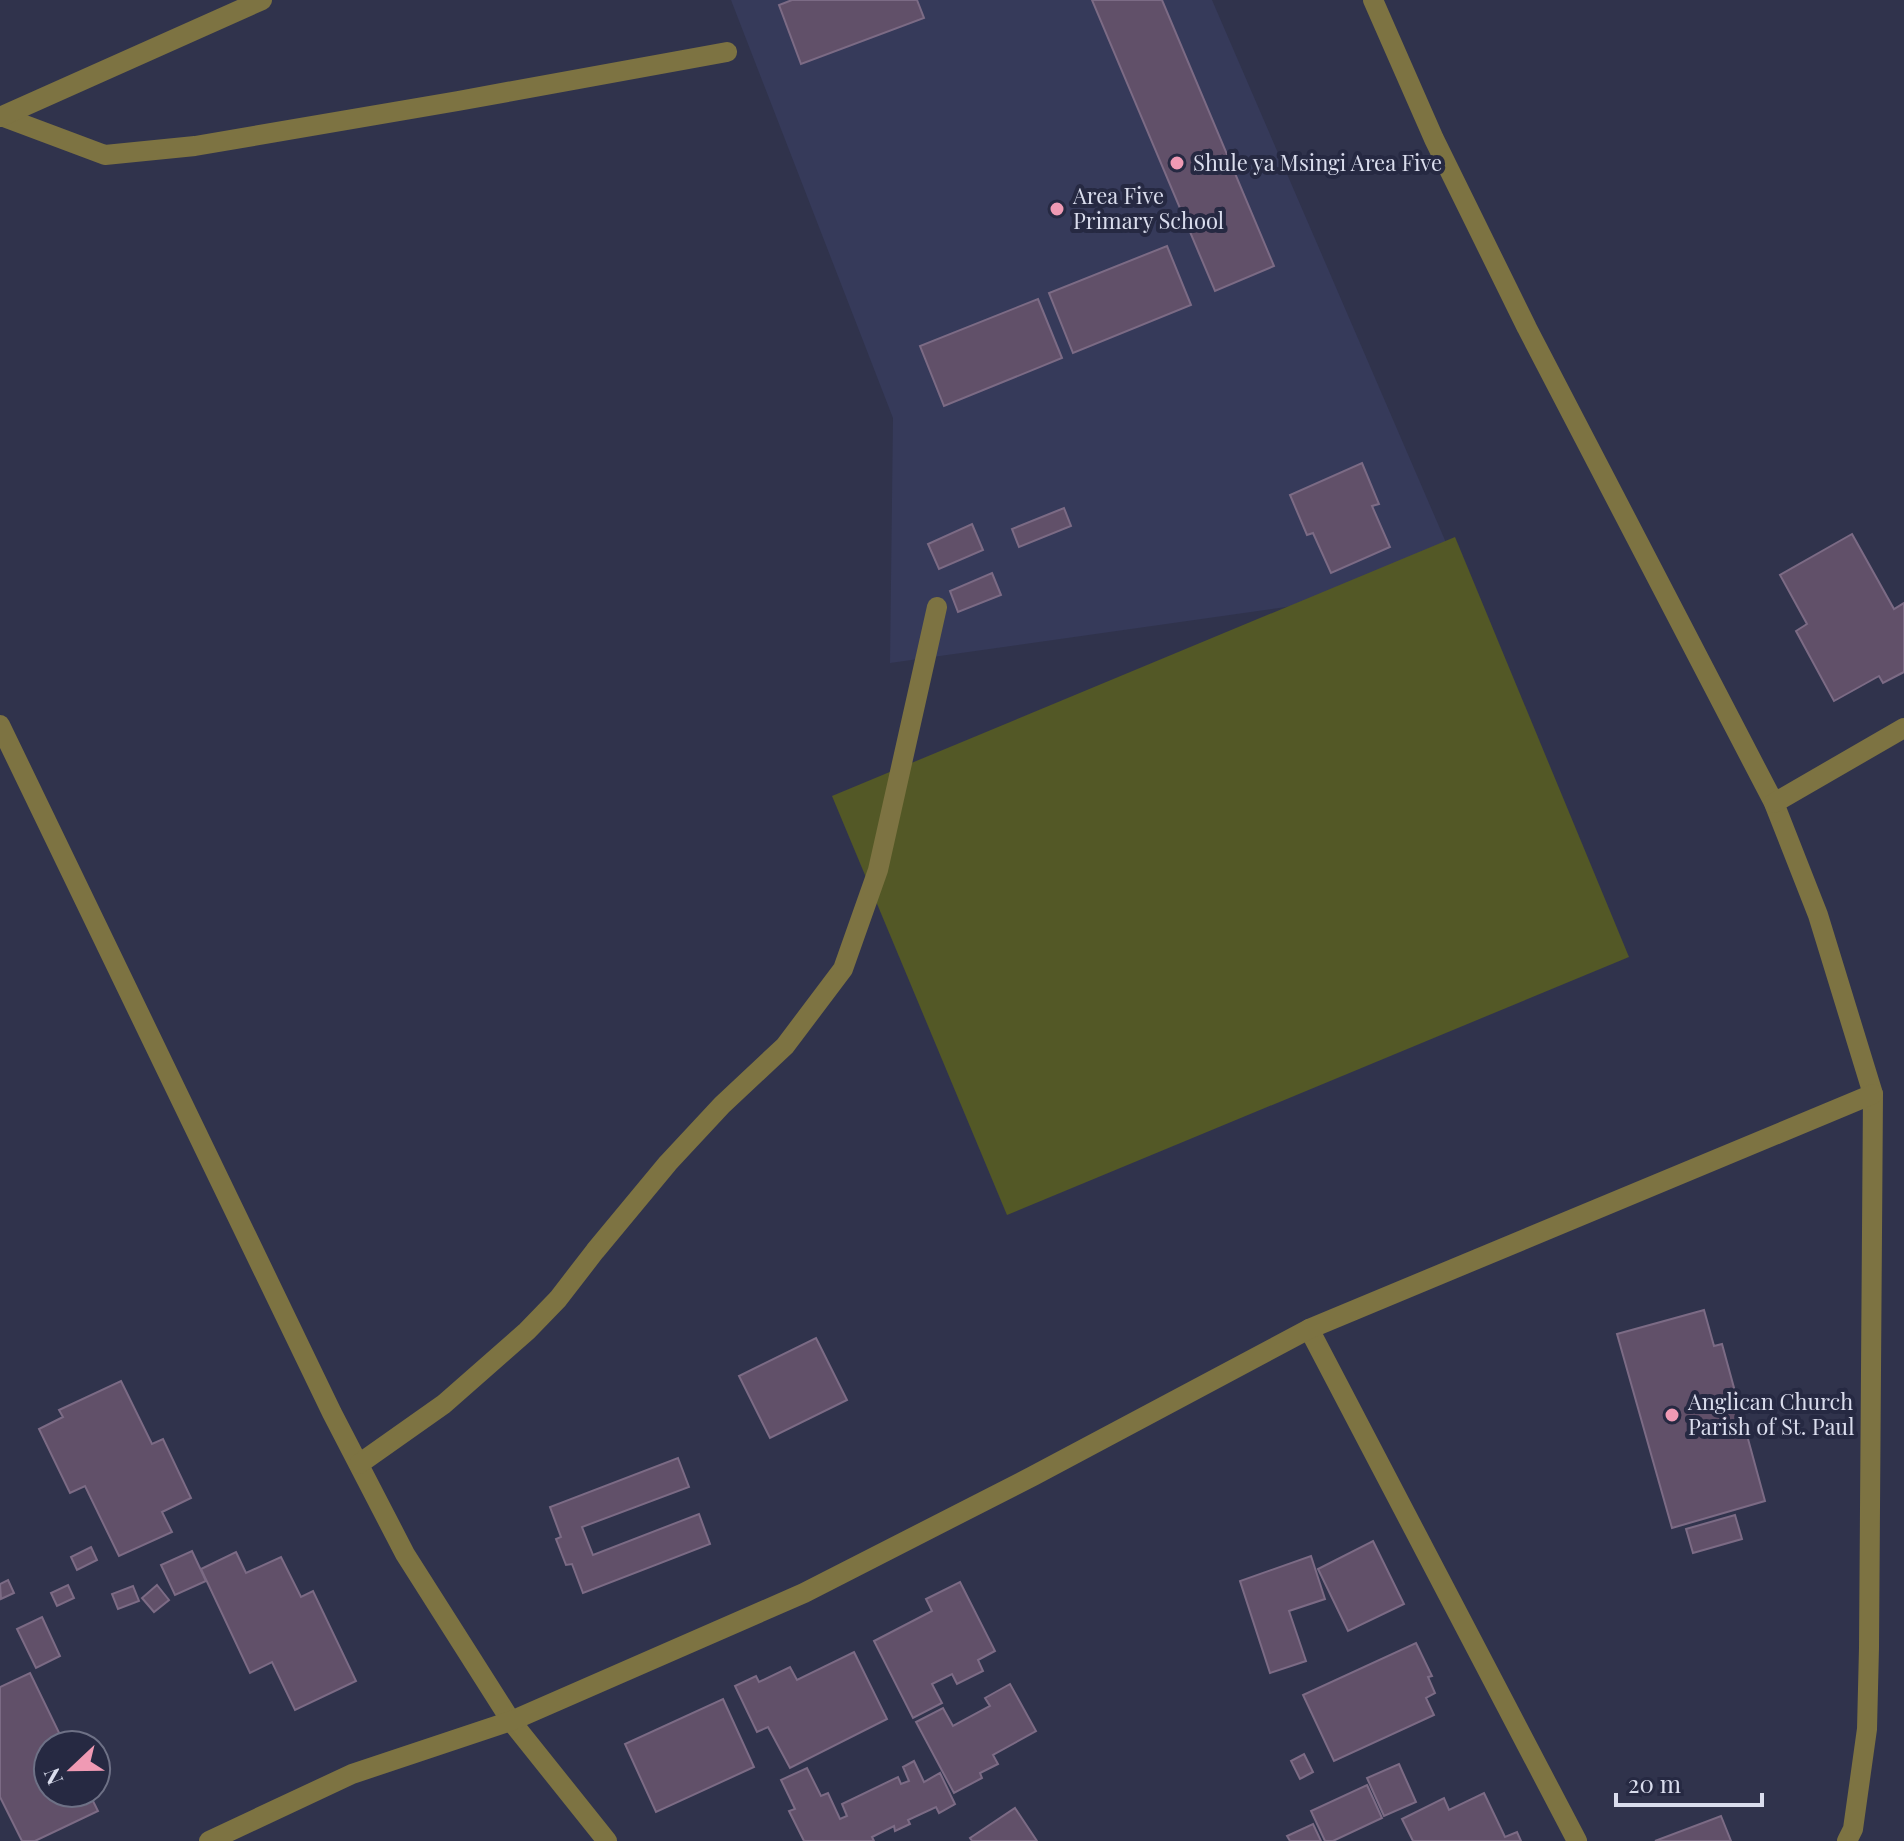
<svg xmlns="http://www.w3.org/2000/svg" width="1904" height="1841" viewBox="0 0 1904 1841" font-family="'Playfair Display',serif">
<rect width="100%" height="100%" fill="#30334c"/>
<!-- built -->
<path fill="#363a5a" d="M731 0H1212L1463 582 890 663 893 418Z"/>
<!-- green -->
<path fill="#535826" d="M1455 537 1629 957 1007 1215 832 796Z"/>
<!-- building -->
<g fill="#615069" stroke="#7c6b85" stroke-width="2">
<path d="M792 0H917L924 18 801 64 779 5Z"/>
<path d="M1092 0H1162L1274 266 1215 291Z"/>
<path d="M1167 246 1191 305 1073 353 1049 293Z"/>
<path d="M1038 299 1062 358 944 406 920 346Z"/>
<path d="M1362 463 1379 504 1372 506 1390 547 1331 573 1313 533 1307 535 1290 495Z"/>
<path d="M1064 508 1071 526 1019 547 1012 529Z"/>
<path d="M972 524 983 550 939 569 928 544Z"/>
<path d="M1852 534 1894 609 1904 603V672L1883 683 1879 676 1834 701 1796 631 1807 624 1780 575Z"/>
<path d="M992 573 1001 595 958 612 950 591Z"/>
<path d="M1704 1310 1714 1346 1722 1344 1765 1501 1672 1528 1617 1334Z"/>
<path d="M816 1338 847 1400 770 1438 739 1376Z"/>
<path d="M121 1381 152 1444 163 1439 191 1498 162 1512 172 1532 119 1556 85 1486 70 1493 39 1429 63 1417 59 1410Z"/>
<path d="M678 1458 689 1487 582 1527 593 1555 699 1514 710 1544 583 1593 572 1564 566 1565 556 1539 561 1537 550 1507Z"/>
<path d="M1735 1515 1742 1539 1693 1553 1686 1529Z"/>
<path d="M1373 1541 1404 1604 1348 1631 1318 1569Z"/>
<path d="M91 1547 97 1560 77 1570 71 1557Z"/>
<path d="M192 1551 206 1581 175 1595 161 1565Z"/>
<path d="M236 1552 246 1573 281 1557 301 1597 313 1591 356 1681 295 1710 272 1662 250 1673 201 1569Z"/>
<path d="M1311 1556 1325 1599 1289 1611 1306 1661 1270 1673 1240 1581Z"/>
<path d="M8 1580 14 1593 1 1599 0 1584Z"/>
<path d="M960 1582 995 1651 978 1660 983 1671 957 1684 952 1674 932 1684 942 1703 913 1718 874 1641 932 1611 926 1599Z"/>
<path d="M68 1585 74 1598 57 1606 51 1593Z"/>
<path d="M157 1585 169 1600 154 1612 142 1598Z"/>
<path d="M133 1586 139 1601 118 1609 112 1594Z"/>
<path d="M42 1617 60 1656 36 1668 17 1629Z"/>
<path d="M1416 1643 1432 1676 1428 1677 1435 1693 1426 1698 1434 1715 1334 1761 1303 1695Z"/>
<path d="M854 1652 887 1719 790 1768 768 1727 757 1732 735 1686 756 1676 759 1682 790 1667 797 1680Z"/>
<path d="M30 1673 65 1745H48V1793H89L98 1811 35 1841H22L0 1797V1687Z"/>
<path d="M1010 1684 1036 1731 993 1755 998 1764 980 1773 982 1778 954 1793 916 1722 943 1708 953 1726 990 1706 985 1698Z"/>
<path d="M723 1699 754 1767 656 1812 625 1744Z"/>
<path d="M1304 1754 1313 1772 1300 1779 1291 1761Z"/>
<path d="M914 1761 924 1782 940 1773 955 1804 939 1813 936 1807 908 1820 910 1824 895 1831 894 1826 872 1837 874 1841H804L789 1811 795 1809 781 1780 807 1768 821 1796 828 1793 840 1819 847 1816 842 1804 898 1777 901 1784 909 1781 903 1767Z"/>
<path d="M1399 1764 1416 1802 1384 1816 1367 1778Z"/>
<path d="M1367 1785 1382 1818 1333 1841H1325L1311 1811Z"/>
<path d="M1484 1793 1505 1837 1517 1832 1521 1841H1413L1402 1819 1444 1798 1449 1810Z"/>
<path d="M1015 1808 1037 1841H972L970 1838Z"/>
<path d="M1721 1816 1731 1841H1655Z"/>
<path d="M1313 1824 1321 1841H1290L1287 1836Z"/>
</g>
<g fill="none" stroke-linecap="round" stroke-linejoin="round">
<!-- minor -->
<g stroke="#7d7342" stroke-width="20">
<path d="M1373 0 1434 139 1527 328 1774 803 1818 915 1873 1094 1869 1648 1867 1729 1853 1829 1847 1841"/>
<path d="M1 116 105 155 195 146 458 101 727 52"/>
<path d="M0 117 262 0"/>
<path d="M0 725 332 1413 405 1554 511 1721 607 1841"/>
<path d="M1774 803 1904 728"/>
<path d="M1309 1329 1577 1841"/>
<path d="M359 1464 444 1404 527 1331 558 1299 595 1251 668 1163 722 1105 785 1046 843 969 878 870 937 607"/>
<path d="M209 1841 352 1774 511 1721 804 1593 1033 1476 1309 1329 1873 1094"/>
</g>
</g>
<!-- markers -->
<g fill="#f09ab4" stroke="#262942" stroke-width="3">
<circle cx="1177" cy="163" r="8"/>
<circle cx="1057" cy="209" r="8"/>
<circle cx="1672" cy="1415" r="8"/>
</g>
<g text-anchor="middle" stroke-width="8" stroke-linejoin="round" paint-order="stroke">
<!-- poi labels -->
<g font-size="22" fill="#dadded" stroke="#262942" text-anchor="start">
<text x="1193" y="171">Shule ya Msingi Area Five</text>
<text x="1073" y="204">Area Five<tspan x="1073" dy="25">Primary School</tspan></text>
<text x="1688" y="1410">Anglican Church<tspan x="1688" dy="25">Parish of St. Paul</tspan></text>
</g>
</g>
<!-- north arrow -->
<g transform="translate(72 1769) rotate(248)"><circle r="38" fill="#262942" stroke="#6e7186" stroke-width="2"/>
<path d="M0-6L14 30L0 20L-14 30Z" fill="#f09ab4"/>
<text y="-12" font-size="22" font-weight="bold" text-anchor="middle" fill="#dadded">N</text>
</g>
<!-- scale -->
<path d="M1616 1793v12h146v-12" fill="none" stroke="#dadded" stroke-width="4"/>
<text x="1628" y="1793" font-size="24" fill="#dadded" stroke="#262942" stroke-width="6" paint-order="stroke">20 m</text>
</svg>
